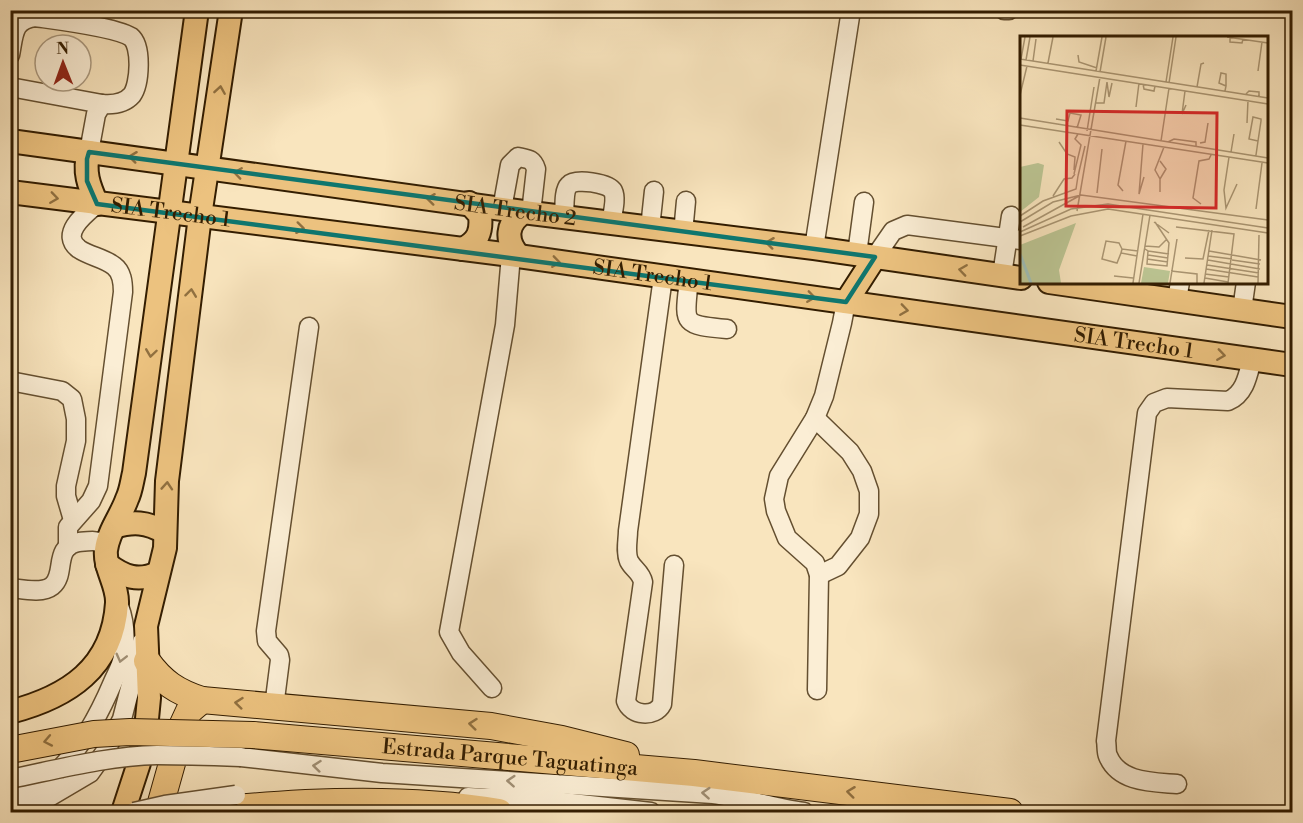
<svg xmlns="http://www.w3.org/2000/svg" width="1303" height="823" viewBox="0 0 1303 823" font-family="'Libre Bodoni',serif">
<rect width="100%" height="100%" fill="#f9e5be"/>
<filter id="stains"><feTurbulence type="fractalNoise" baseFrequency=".00333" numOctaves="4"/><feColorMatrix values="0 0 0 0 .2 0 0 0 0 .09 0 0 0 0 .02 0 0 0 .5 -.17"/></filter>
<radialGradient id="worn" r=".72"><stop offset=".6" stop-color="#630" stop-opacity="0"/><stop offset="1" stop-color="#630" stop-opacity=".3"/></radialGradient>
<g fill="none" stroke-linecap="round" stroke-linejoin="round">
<!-- minor casing -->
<g stroke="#644f30" stroke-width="21">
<g id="minor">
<path d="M1004 10H1009"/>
<path d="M10 55C14 36 12 20 35 17 56 20 115 27 131 37 142 46 140 84 132 95 124 104 113 105 102 104L96 114 89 152"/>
<path d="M10 87 102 104"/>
<path d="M502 209 510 165 518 157C528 159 533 159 536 169L531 213"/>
<path d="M564 217C565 209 563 191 569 185 575 178 609 183 613 191 617 199 612 215 611 224"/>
<path d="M650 228 654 191"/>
<path d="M683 233 686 201"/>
<path d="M814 248 851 10"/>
<path d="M857 254 864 202"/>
<path d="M875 257 893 231 907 225 1021 240"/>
<path d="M1002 275 1011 216"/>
<path d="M663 277 628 531C628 540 625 552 629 561 633 569 641 572 643 582L626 701C631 716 655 718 662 704L674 565"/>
<path d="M689 280C684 324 681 325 727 329"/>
<path d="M1177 300 1180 282"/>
<path d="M1242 310 1246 282"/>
<path d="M10 381 62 391 72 399 76 419V441L66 486V496L73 520"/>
<path d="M815 418 850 452 862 471 869 491V514L860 538 838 566 819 575"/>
<path d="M68 547V527L91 501 98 486 123 292C123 282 122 272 114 266 104 258 89 256 79 249 59 234 85 214 97 204"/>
<path d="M10 588C22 589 42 594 52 586 67 574 52 547 79 542 90 541 97 540 107 544"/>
<path d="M492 688 461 653 449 632 505 325 511 255"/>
<path d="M817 690 819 575 815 563 787 538 776 511 774 499 779 476 815 418 824 396 842 323 846 302"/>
<path d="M274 707 280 660 279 655 267 641 266 631 309 327"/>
<path d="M241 757 382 773 713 794C744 798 773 808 804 812"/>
<path d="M1177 784C1153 782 1119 783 1108 756 1106 752 1107 745 1106 741L1147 413 1154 403 1167 398 1228 401C1245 394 1248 375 1252 359"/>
<path d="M468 797 485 798 510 796 651 812"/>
<path d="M10 801C26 794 41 787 54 775 81 749 99 715 113 682 117 673 122 665 123 656 126 638 125 622 119 606"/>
<path d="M16 812 51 796 90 773 105 752 122 719 142 642"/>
</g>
</g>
<!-- major casing -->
<g stroke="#331d01" stroke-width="26">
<g id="major">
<path id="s1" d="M10 141 531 213 814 248 1021 278"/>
<path d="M89 152C83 171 89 186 97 204"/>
<path id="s2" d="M10 192 511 255 1292 365"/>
<path d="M463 249C478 241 482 232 480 215L469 203"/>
<path d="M519 256C505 241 506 223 524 212"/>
<path d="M1049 282 1292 317"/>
<path d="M846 302 875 257"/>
<path d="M114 527C133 521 147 522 164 532"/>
<path d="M107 564C124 577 138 582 158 573"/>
<path d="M10 712C68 697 113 668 117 603 118 585 104 568 106 550 108 532 121 516 127 499 131 491 132 481 134 473L197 10"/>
<path d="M123 812 139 763 146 729 149 698 146 626 165 548 167 481 200 216 231 10"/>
</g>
</g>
<!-- highway casing -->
<g stroke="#331d01" stroke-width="28">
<g id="highway">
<path d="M147 661C162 682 177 692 202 700L491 726 562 739 626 755"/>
<path id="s3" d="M253 735 694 773 1010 812"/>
<path d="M160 812V806L183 724 189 711 202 700"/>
<path d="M204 812C238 807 271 805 306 803 371 800 435 801 499 812"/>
</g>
</g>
<!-- minor -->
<use href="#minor" stroke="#fbeed5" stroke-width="18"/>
<!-- major -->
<use href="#major" stroke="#ecc27f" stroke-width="22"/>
<!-- highway -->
<use href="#highway" stroke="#ecc27f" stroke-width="26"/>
<!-- minor-bridge casing -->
<g stroke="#644f30" stroke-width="21" stroke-linecap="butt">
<g id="minor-bridge">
<path d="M10 779C59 769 108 756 157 755 185 755 213 756 241 757"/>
<path d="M134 812 165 805 236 795"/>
</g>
</g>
<!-- highway-bridge casing -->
<g stroke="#331d01" stroke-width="28" stroke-linecap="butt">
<path id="highway-bridge" d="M10 750 94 734 130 732 253 735"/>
</g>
<!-- minor-bridge -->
<use href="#minor-bridge" stroke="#fbeed5" stroke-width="18"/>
<!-- highway-bridge -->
<use href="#highway-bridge" stroke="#ecc27f" stroke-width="26"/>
</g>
<!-- one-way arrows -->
<defs><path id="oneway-chevron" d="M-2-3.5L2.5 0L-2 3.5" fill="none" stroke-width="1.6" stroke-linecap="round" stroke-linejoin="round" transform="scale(1.5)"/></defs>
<g stroke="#907040">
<use href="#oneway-chevron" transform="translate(220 90) rotate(-81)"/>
<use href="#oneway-chevron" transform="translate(133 157) rotate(-173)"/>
<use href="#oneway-chevron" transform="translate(238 173) rotate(-172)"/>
<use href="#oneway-chevron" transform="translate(54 198) rotate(8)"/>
<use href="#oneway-chevron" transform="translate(431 199) rotate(-173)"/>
<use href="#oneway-chevron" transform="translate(300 228) rotate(7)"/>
<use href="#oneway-chevron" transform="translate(770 243) rotate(-173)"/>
<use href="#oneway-chevron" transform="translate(556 262) rotate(8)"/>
<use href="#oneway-chevron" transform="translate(963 270) rotate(-172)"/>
<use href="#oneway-chevron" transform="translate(191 293) rotate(-83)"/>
<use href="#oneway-chevron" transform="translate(811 297) rotate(8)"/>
<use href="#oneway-chevron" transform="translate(904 310) rotate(8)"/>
<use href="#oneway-chevron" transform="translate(151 353) rotate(98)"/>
<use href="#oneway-chevron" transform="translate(1221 355) rotate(8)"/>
<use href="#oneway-chevron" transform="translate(167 486) rotate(-86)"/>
<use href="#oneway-chevron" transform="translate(239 703) rotate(-174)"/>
<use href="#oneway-chevron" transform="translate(473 724) rotate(-174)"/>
<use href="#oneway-chevron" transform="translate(48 741) rotate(169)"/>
<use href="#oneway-chevron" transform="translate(851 792) rotate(-173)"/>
</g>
<g stroke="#a19076">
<use href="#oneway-chevron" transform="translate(121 658) rotate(104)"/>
<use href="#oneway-chevron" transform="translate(317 766) rotate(-174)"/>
<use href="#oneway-chevron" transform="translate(511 781) rotate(-176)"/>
<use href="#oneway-chevron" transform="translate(706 793) rotate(-176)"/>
</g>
<!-- marked area -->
<path fill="none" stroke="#0f766e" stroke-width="4.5" stroke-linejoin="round" d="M89 152 875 257 846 302 97 204 87 181V159Z"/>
<g text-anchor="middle" stroke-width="6" stroke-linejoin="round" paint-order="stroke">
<!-- street labels -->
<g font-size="21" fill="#331d01" stroke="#fbeed5">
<text dy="7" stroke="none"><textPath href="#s1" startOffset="510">SIA Trecho 2</textPath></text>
<text dy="7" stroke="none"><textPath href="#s2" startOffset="162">SIA Trecho 1</textPath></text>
<text dy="7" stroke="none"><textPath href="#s2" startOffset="648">SIA Trecho 1</textPath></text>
<text dy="7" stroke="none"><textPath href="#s2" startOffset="1134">SIA Trecho 1</textPath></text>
<text dy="7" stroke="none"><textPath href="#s3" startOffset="258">Estrada Parque Taguatinga</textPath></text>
</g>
</g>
<!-- overview -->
<g transform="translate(1020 36)">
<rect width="248" height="248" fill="#f9e5be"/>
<path d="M18 127 24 129 19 161 0 176V131ZM56 187 39 234 41 247H0V209ZM124 231 150 235 148 247H121Z" fill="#bcc593"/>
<path fill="none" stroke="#9ebeb7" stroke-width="3" d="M0 218 11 247"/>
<path fill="none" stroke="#aa9572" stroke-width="1.5" d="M207 1 248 7M210 1V6L222 7 223 3M58 19 59 26 77 32M0 23 248 62M1 23 5 1M6 24 10 1M13 25 16 3M28 27 33 1M0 29 248 68M76 35 82 1M238 35 242 6M80 36 86 1M146 46 153 1M149 47 156 1M123 48 124 53 134 55 135 50M177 51 181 28 184 27M165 55 162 78 166 69M205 55 206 50V38L201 37 199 47 206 50M226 58 229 55 239 56V60M0 59 7 30M75 67H84L87 46 89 61 92 47M116 71 119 47M0 82 248 122M36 83 48 85 50 77 61 79 57 92M227 87 228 64M0 89 248 127M67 95 74 51M141 105 149 52M39 106 47 118 55 121 54 134M148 106 154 103 176 106V110M180 107 185 106 188 87M123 108 119 158 124 141M211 116 214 98M235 120 236 119 238 105 241 85V83L233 81 229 103 238 105M209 121 204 154 206 172 217 148M140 125 146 133 140 143M54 138 61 109 55 103 58 98M58 140 65 110M103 155 98 149 106 105M140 156V143L135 134 144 111M77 157 82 113M33 160 44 143 52 142 55 138M181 168 173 162 179 125 189 123 191 119M236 173 242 127M57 175 80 41M0 180 23 165 56 153 58 140M0 186 33 166 61 159 248 184M134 186 149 197M3 191 59 160M156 191 214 198 208 247M0 196 51 173 88 168 248 192M0 200 51 180 88 173 248 197M125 210 139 211 147 203M125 213 128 215 127 228 147 230 149 207 135 186M128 215 149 218M189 215 241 224M101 217 97 227 82 223 86 205 99 207 102 213M128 219 148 222M117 220 101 217 102 213 118 215M188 220 212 223M165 222 183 223 189 194M127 223 148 226M188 224 211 228M212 224 240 228M211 228 240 233M187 229 239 237M186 233 238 241M151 235 177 238V247M185 238 209 241M94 240 113 242M185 242 208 246M113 247 123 178M119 247 130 179M150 247 157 203M184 247 192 194M238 247 239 199"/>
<path fill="#d62828" fill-opacity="0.15" stroke="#d62828" stroke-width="3" d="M47 75 197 77 196 172 46 170Z"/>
<rect width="248" height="248" fill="none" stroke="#331d01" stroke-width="3"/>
</g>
<!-- margin -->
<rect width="1303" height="823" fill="none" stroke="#f9e5be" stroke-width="36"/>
<rect x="12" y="12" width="1279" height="799" fill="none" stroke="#331d01" stroke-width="3"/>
<rect x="18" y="18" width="1267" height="787" fill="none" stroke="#331d01" stroke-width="1.5"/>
<!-- north arrow -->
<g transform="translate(63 63) rotate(359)"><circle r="28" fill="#fbeed5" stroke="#ab9a80" stroke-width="1.5"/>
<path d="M0-4.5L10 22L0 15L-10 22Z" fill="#8f2418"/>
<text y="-9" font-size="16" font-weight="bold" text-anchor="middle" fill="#331d01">N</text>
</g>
<rect width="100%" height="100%" filter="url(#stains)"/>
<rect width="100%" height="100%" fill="url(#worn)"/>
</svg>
